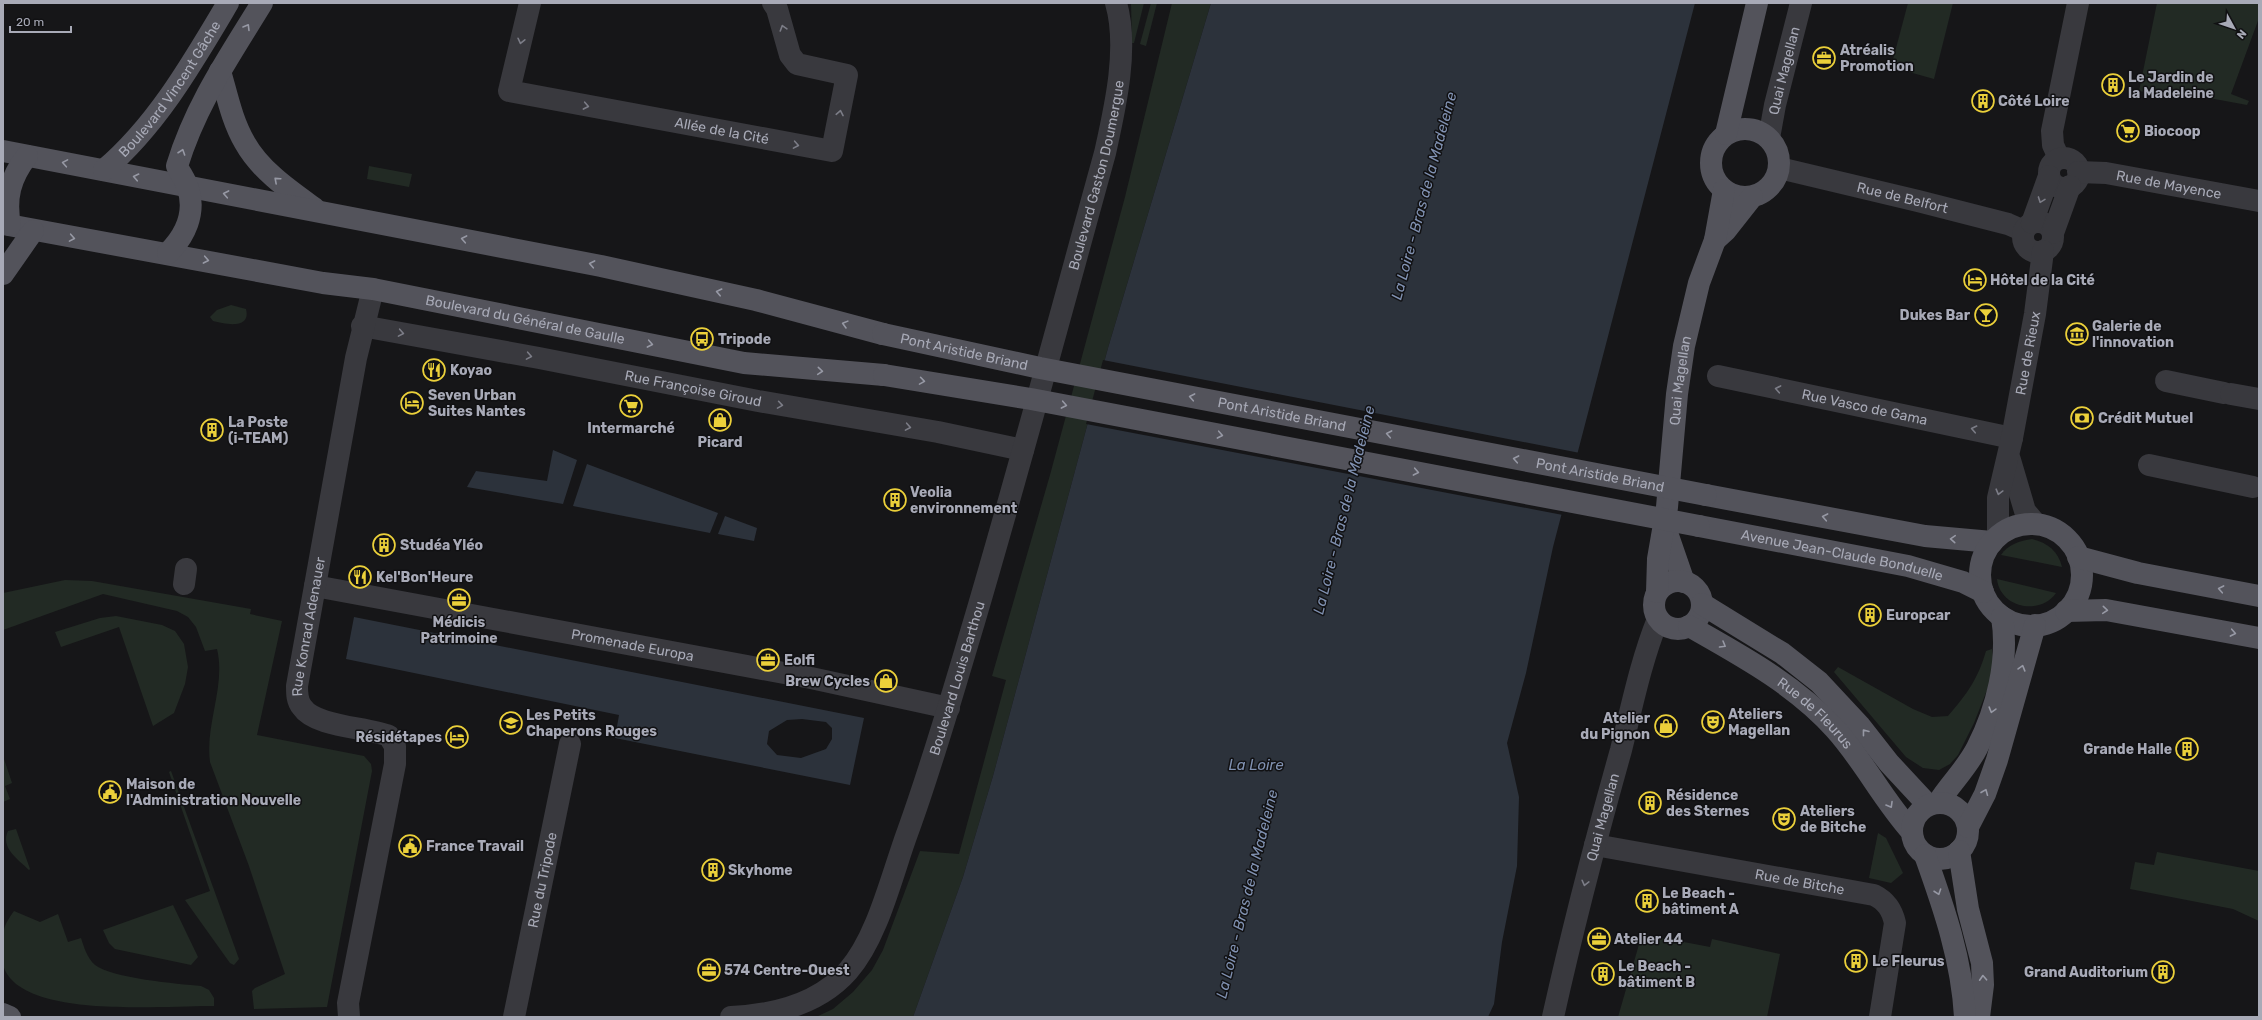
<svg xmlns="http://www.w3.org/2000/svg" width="2262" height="1020" viewBox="0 0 2262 1020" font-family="Rubik,sans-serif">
<rect width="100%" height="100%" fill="#161618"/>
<!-- green -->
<g fill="#222a24">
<path d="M1131 3H1144L1134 43H1132Z"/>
<path d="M1151 3H1157L1146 46 1140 44Z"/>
<path d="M1172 3H1211L1108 348 993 776 963 877 913 1017H816L833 1009 853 992 872 970 883 950 920 851 959 854 1006 680 992 676 1050 475 1125 197Z"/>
<path d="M1908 3H1953L1934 79 1891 67Z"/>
<path d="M2157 3H2259V18L2231 94 2249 101 2247 105 2166 90 2164 95 2139 91Z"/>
<path d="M369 166 412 174 409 187 367 179Z"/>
<path d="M231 305 246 309C251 330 225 324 213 321L210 317 217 310Z"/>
<path d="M2032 539C2048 543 2058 551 2062 567L2001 555C2008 544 2020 541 2032 539Z"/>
<path d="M1997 579 2056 593C2040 616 2000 608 1997 579Z"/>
<path d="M65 580 92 581 251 609 250 614 282 621 257 735 364 756 371 764 372 771 327 1007 254 1009 252 991 255 988 285 974 249 866 210 762C205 724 226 686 217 649L205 651 196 627 188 617 177 611 103 594 3 630V593Z"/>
<path d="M116 616 162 625 175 631 184 644 188 667 185 684 174 713 153 726 119 627 61 647 55 632 100 618Z"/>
<path d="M1992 649 1993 661 1989 685 1974 723 1958 755 1950 764 1939 770 1923 768 1906 757 1834 672 1838 667 1913 709 1932 717 1948 716C1967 694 1978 679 1986 651Z"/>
<path d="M3 756 12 783 5 786 10 799 3 802Z"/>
<path d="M171 771 239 959 234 965 230 963 185 900 210 891 169 772Z"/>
<path d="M16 829 30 869 29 870C18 859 0 848 8 831Z"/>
<path d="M1878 833 1886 838 1903 873 1891 883 1869 878Z"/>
<path d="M2157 852 2259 871V921L2233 909 2130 889 2135 862 2154 865Z"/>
<path d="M173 905 198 957 191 965 115 949 109 943 103 930Z"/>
<path d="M14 911 40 922 58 914 68 942 81 938C84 947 87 958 95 965 111 978 178 984 201 986L209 990 214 998V1006C168 1005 24 1020 4 968 2 964 3 958 3 953 3 932 1 929 14 911Z"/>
<path d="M1642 934 1710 947 1712 939 1780 954 1767 1017H1618Z"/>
</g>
<!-- water -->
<g fill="#2c323b" fill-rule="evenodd">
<path d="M1211 3H1695L1553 547 1526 673 1507 743 1519 797 1517 866 1502 942 1494 1004 1488 1017H913L963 877 993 776 1108 348Z"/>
<path d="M553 450 577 460 563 504 467 487 476 471 547 481Z"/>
<path d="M587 464 718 513 710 533 573 506Z"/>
<path d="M725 516 757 528 754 541 718 534Z"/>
<path d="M354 617 864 718 850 785 615 738 619 715 346 659ZM802 719 826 722 832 728V739L826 749 801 758 777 755 767 744 769 731 787 720Z"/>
</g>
<!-- pier -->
<path fill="#161618" d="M1103 360 1580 453 1563 515 1086 424Z"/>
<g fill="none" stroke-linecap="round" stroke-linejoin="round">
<!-- minor -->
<g stroke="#39393e" stroke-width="22">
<path id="s1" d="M530 3 509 91 832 151 847 75 797 64 790 55 777 9 773 3"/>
<path id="s2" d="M1769 138 1775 105 1801 3"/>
<path d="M2059 158 2053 145 2052 131 2078 3"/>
<circle cx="2064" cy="173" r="15"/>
<path id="s3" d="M1779 168 1918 201 2008 224 2024 231"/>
<path id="s4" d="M2078 172 2106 173 2259 201"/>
<circle cx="2038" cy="237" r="15"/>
<path d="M2032 223 2049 176"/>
<path d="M2053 233 2070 186"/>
<path id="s5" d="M362 326 539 358 758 401 938 432 1023 450"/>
<path id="s6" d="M1718 376 2012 438"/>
<path d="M2166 381 2224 393"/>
<path d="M2231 394 2259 399"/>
<path d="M2010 460 2025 511 2036 524"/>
<path d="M2149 465 2253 487"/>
<path id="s7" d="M1998 535V498L2012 438 2035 314 2043 251"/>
<path d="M184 584 186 569"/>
<path id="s8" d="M315 586 811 678 949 708"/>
<path id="s9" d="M1595 845 1874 895C1886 901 1892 909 1895 923L1880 1017"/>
<path id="s10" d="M349 1017 348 1003 395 764V746L389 736C367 727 315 727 302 707 297 701 297 694 297 686L356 358 373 289"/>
<path id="s11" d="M514 1017 570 744"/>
<path id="s12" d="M731 1017C774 1015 818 1005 848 971 878 937 892 874 908 831 933 762 953 692 974 622 1020 466 1062 309 1105 153 1115 108 1129 48 1116 3"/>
<path id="s13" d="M1553 1017C1573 927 1596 839 1621 750 1632 706 1641 661 1658 619"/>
</g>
<!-- major -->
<g stroke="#53535b" stroke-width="22">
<path d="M220 71C227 95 232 121 245 143 260 170 289 190 314 208"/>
<circle cx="1745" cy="163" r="34"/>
<path d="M1726 134 1757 3"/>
<path d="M3 151 601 266 756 300 883 334"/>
<path id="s14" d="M104 170C157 125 193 62 228 3"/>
<path id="s15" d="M3 224 323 283 373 289 744 363 884 375"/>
<path d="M10 225C5 198 10 178 27 156"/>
<path d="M1715 240 1726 230 1752 197"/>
<path d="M168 253C185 236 196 213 188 188 186 181 180 173 177 166 196 104 229 57 262 3"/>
<path d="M3 274 33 231"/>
<path d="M1706 495 1925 536 1992 542"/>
<circle cx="2031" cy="575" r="51"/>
<path id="s16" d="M1699 526 1908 566 1963 582 1983 592"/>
<path d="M1665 527 1684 582"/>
<path d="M2078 557 2138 573 2259 596"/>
<circle cx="1678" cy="605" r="24"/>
<path id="s17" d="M1657 592 1658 559 1667 507 1677 394 1684 346 1699 283 1715 240 1724 190"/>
<path d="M1702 604 1782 653 1819 682 1860 726 1889 763 1928 805"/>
<path d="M2066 611 2106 610 2259 638"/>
<path id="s18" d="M1689 626C1740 655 1796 685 1835 729 1864 761 1883 800 1912 832"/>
<path d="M1938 803C1950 784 1967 768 1977 748 1997 709 2009 660 2002 617"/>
<circle cx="1940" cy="831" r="28"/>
<path d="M1968 827 1985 794 1997 760 2035 625"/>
<path d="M1959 851 1968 909 1982 963 1983 985 1979 1017"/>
<path d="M1925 855C1944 908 1962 960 1965 1017"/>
<path d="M3 1014 10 1017"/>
</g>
<!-- major-bridge -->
<g stroke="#53535b" stroke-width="22">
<path id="s19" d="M883 334 1040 368 1706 495"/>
<path d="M884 375 1031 399 1699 526"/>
</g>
</g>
<!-- one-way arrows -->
<defs><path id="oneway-chevron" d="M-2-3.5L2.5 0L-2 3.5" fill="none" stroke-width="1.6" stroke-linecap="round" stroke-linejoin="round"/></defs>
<g stroke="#9799a5">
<use href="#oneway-chevron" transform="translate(247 27) rotate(-59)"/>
<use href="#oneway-chevron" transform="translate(182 152) rotate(-71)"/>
<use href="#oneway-chevron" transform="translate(65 163) rotate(-170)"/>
<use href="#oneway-chevron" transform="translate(136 177) rotate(-168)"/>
<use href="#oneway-chevron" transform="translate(277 180) rotate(-138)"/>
<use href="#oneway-chevron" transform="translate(226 194) rotate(-169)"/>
<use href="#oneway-chevron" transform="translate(72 238) rotate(10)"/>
<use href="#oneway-chevron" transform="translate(464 239) rotate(-169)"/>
<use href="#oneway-chevron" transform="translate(206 260) rotate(11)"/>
<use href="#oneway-chevron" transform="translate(592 264) rotate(-169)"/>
<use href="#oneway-chevron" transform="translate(719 292) rotate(-167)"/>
<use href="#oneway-chevron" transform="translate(845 324) rotate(-165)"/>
<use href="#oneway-chevron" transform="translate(650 344) rotate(11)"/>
<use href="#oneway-chevron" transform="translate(820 371) rotate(5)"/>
<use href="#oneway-chevron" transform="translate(922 381) rotate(9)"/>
<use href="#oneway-chevron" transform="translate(1192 397) rotate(-169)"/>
<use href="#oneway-chevron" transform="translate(1064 405) rotate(11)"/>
<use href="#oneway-chevron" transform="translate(1389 434) rotate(-169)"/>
<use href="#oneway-chevron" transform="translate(1220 435) rotate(11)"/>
<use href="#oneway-chevron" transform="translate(1516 459) rotate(-169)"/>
<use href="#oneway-chevron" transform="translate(1416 472) rotate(11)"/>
<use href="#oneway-chevron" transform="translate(1825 517) rotate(-169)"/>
<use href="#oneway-chevron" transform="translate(1953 539) rotate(-176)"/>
<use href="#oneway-chevron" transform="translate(2221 589) rotate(-169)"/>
<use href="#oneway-chevron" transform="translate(2105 610) rotate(5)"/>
<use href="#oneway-chevron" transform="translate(2233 633) rotate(11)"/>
<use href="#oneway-chevron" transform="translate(1723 645) rotate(30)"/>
<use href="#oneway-chevron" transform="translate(2022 668) rotate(-74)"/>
<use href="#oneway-chevron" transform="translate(1992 710) rotate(106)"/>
<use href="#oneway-chevron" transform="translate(1865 732) rotate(-128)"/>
<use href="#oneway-chevron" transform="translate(1985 792) rotate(-68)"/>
<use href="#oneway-chevron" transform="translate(1890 805) rotate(60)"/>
<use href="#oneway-chevron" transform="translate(1938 892) rotate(71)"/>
<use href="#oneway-chevron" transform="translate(1983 978) rotate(-93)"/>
</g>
<g stroke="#7c7d87">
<use href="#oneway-chevron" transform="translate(783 28) rotate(-107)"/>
<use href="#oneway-chevron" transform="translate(521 41) rotate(103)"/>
<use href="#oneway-chevron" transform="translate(586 106) rotate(11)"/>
<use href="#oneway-chevron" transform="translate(840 113) rotate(-79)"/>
<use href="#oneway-chevron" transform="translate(796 145) rotate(10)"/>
<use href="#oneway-chevron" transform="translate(2041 200) rotate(110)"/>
<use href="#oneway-chevron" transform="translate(401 333) rotate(10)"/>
<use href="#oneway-chevron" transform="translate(529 356) rotate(10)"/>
<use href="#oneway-chevron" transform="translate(1778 389) rotate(-169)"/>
<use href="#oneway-chevron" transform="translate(780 405) rotate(9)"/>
<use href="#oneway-chevron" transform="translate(908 427) rotate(10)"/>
<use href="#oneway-chevron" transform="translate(1974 429) rotate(-168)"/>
<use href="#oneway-chevron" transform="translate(1999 492) rotate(105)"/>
<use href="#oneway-chevron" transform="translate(1585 883) rotate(104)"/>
</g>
<!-- icons -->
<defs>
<g id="office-ring" transform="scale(1.15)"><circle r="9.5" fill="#111113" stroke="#ebd03a" stroke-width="1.5"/><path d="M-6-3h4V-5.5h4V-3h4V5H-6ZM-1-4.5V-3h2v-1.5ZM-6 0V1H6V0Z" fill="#ebd03a"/></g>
<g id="building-ring" transform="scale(1.15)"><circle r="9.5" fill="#111113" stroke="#ebd03a" stroke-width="1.5"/><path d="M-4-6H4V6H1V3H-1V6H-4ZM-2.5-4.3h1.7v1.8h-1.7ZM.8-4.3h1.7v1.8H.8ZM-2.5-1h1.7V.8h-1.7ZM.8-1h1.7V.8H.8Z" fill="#ebd03a"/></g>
<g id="supermarket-ring" transform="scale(1.15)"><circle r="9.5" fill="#111113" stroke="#ebd03a" stroke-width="1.5"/><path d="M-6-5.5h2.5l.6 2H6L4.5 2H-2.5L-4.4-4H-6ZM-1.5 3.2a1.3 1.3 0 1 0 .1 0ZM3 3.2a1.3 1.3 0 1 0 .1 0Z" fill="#ebd03a"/></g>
<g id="hotel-ring" transform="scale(1.15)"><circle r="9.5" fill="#111113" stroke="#ebd03a" stroke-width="1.5"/><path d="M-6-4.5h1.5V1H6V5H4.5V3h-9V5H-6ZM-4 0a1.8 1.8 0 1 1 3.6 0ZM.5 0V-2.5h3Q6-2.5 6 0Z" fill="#ebd03a"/></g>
<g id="bar-ring" transform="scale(1.15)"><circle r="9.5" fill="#111113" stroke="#ebd03a" stroke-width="1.5"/><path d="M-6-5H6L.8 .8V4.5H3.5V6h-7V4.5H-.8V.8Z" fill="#ebd03a"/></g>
<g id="museum-ring" transform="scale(1.15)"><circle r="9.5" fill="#111113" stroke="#ebd03a" stroke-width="1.5"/><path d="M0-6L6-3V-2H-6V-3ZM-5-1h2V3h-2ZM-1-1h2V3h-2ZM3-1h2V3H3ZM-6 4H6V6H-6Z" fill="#ebd03a"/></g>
<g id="bus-ring" transform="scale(1.15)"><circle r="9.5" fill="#111113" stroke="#ebd03a" stroke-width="1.5"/><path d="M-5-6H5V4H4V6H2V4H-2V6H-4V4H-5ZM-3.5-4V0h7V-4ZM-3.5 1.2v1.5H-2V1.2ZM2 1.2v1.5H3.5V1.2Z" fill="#ebd03a"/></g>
<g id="restaurant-ring" transform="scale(1.15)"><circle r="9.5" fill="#111113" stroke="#ebd03a" stroke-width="1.5"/><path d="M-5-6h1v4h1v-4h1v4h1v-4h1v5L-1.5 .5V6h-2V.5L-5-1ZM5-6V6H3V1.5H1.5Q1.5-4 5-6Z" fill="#ebd03a"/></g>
<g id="bank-ring" transform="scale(1.15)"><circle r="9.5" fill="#111113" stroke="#ebd03a" stroke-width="1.5"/><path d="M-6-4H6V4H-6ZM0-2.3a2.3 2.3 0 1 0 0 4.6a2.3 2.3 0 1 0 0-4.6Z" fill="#ebd03a"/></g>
<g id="shop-ring" transform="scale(1.15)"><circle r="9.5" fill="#111113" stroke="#ebd03a" stroke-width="1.5"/><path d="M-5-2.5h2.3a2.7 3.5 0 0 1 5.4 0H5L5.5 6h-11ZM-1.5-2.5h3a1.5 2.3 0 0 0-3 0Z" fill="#ebd03a"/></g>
<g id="theatre-ring" transform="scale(1.15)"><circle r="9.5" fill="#111113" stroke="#ebd03a" stroke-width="1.5"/><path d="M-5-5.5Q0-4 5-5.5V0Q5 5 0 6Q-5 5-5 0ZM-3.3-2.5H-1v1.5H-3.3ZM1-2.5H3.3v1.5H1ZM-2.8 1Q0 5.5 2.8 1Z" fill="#ebd03a"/></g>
<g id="school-ring" transform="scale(1.15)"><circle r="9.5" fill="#111113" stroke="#ebd03a" stroke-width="1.5"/><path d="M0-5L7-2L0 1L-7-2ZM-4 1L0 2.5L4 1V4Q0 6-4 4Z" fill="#ebd03a"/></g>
<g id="civic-ring" transform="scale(1.15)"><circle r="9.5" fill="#111113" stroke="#ebd03a" stroke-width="1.5"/><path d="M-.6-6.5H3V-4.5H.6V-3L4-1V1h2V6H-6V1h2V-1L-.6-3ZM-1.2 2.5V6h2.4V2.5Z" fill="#ebd03a"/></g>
</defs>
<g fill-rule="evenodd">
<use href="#office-ring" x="1824" y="58"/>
<use href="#building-ring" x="2113" y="85"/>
<use href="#building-ring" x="1983" y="101"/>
<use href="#supermarket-ring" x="2128" y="131"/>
<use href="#hotel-ring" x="1975" y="280"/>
<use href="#bar-ring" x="1986" y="315"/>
<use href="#museum-ring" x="2077" y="334"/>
<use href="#bus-ring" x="702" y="339"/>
<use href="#restaurant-ring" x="434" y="370"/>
<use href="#hotel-ring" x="412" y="403"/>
<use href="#supermarket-ring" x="631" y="406"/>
<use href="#bank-ring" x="2082" y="418"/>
<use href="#shop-ring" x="720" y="420"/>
<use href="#building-ring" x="212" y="430"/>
<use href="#building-ring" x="895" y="500"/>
<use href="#building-ring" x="384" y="545"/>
<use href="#restaurant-ring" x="360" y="577"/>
<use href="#office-ring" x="459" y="600"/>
<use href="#building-ring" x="1870" y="615"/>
<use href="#office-ring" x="768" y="660"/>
<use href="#shop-ring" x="886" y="681"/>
<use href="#theatre-ring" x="1713" y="722"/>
<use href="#school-ring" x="511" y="723"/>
<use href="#shop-ring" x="1666" y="726"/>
<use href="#hotel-ring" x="457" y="737"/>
<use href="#building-ring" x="2187" y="749"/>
<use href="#civic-ring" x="110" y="792"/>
<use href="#building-ring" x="1650" y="803"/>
<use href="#theatre-ring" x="1784" y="819"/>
<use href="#civic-ring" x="410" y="846"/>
<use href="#building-ring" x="713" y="870"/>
<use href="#building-ring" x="1647" y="901"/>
<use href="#office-ring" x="1599" y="939"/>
<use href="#building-ring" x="1856" y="961"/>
<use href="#office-ring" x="709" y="970"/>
<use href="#building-ring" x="2163" y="972"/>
<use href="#building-ring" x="1603" y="974"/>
</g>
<g text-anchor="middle" stroke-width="3" stroke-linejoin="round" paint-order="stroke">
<!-- poi labels -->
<g font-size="14" font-weight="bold" fill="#a8aab7" stroke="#111113" text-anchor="start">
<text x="1840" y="55">Atréalis<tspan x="1840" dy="16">Promotion</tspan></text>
<text x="2128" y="82">Le Jardin de<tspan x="2128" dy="16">la Madeleine</tspan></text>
<text x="1998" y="106">Côté Loire</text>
<text x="2144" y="136">Biocoop</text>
<text x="1990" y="285">Hôtel de la Cité</text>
<text x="1970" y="320" text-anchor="end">Dukes Bar</text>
<text x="2092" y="331">Galerie de<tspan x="2092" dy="16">l'innovation</tspan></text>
<text x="718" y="344">Tripode</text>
<text x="450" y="375">Koyao</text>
<text x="428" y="400">Seven Urban<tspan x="428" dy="16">Suites Nantes</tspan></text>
<text x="2098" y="423">Crédit Mutuel</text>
<text x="228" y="427">La Poste<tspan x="228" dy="16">(i-TEAM)</tspan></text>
<text x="631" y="433" text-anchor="middle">Intermarché</text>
<text x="720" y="447" text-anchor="middle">Picard</text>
<text x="910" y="497">Veolia<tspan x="910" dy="16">environnement</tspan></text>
<text x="400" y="550">Studéa Yléo</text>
<text x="376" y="582">Kel'Bon'Heure</text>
<text x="1886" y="620">Europcar</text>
<text x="459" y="627" text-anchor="middle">Médicis<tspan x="459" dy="16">Patrimoine</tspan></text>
<text x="784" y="665">Eolfi</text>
<text x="870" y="686" text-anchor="end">Brew Cycles</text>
<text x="1728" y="719">Ateliers<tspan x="1728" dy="16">Magellan</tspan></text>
<text x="526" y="720">Les Petits<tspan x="526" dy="16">Chaperons Rouges</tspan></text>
<text x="1650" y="723" text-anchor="end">Atelier<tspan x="1650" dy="16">du Pignon</tspan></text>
<text x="442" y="742" text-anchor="end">Résidétapes</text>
<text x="2172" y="754" text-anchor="end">Grande Halle</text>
<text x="126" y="789">Maison de<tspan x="126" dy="16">l'Administration Nouvelle</tspan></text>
<text x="1666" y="800">Résidence<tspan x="1666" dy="16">des Sternes</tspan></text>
<text x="1800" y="816">Ateliers<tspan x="1800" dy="16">de Bitche</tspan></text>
<text x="426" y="851">France Travail</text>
<text x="728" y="875">Skyhome</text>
<text x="1662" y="898">Le Beach -<tspan x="1662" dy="16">bâtiment A</tspan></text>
<text x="1614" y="944">Atelier 44</text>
<text x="1872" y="966">Le Fleurus</text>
<text x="1618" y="971">Le Beach -<tspan x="1618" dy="16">bâtiment B</tspan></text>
<text x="724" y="975">574 Centre-Ouest</text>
<text x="2148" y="977" text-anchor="end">Grand Auditorium</text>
</g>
<!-- street labels -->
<g font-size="14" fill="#a8aab7" stroke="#111113">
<text dy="5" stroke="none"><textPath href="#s2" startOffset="69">Quai Magellan</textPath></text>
<text dy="5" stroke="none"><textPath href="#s14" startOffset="105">Boulevard Vincent Gâche</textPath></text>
<text dy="5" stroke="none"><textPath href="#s1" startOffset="307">Allée de la Cité</textPath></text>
<text dy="5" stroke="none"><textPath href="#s12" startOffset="965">Boulevard Gaston Doumergue</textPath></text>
<text dy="5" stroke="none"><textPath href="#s4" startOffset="92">Rue de Mayence</textPath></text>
<text dy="5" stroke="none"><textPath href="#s3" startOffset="127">Rue de Belfort</textPath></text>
<text dy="5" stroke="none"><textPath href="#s15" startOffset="531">Boulevard du Général de Gaulle</textPath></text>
<text dy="5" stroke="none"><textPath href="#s19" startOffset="83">Pont Aristide Briand</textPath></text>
<text dy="5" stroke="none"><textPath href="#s7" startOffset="185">Rue de Rieux</textPath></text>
<text dy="5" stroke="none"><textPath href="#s17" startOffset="213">Quai Magellan</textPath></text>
<text dy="5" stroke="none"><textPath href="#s5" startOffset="337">Rue Françoise Giroud</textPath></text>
<text dy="5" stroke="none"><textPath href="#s6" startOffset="150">Rue Vasco de Gama</textPath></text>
<text dy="5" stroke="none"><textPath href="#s19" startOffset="407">Pont Aristide Briand</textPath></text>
<text dy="5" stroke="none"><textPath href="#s19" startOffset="731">Pont Aristide Briand</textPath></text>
<text dy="5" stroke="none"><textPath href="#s16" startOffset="146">Avenue Jean-Claude Bonduelle</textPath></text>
<text dy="5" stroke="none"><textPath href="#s10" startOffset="463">Rue Konrad Adenauer</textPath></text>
<text dy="5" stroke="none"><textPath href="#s8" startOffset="323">Promenade Europa</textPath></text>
<text dy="5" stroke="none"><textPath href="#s12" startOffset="443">Boulevard Louis Barthou</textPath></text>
<text dy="5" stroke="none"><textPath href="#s18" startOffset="154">Rue de Fleurus</textPath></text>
<text dy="5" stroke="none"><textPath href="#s13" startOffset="206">Quai Magellan</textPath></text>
<text dy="5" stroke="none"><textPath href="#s11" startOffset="140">Rue du Tripode</textPath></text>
<text dy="5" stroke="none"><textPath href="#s9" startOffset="208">Rue de Bitche</textPath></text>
</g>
<!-- water labels -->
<g font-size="15" font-style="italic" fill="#8091b1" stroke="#111113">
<text transform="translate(1424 196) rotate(-75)" y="5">La Loire - Bras de la Madeleine</text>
<text transform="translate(1344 510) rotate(-76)" y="5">La Loire - Bras de la Madeleine</text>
<text x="1256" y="770">La Loire</text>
<text transform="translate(1247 894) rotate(-76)" y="5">La Loire - Bras de la Madeleine</text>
</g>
</g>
<!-- border -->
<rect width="2262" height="1020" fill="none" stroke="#a8aab7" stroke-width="8"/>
<!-- north arrow -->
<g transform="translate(2234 28) rotate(130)" stroke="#111113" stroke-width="3" paint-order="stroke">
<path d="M0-3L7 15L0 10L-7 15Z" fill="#a8aab7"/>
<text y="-6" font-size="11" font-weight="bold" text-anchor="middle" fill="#a8aab7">N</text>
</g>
<!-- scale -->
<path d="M10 26v6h61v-6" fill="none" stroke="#a8aab7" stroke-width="2"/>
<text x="16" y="26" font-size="12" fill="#a8aab7" stroke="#111113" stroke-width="3" paint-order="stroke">20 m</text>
</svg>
